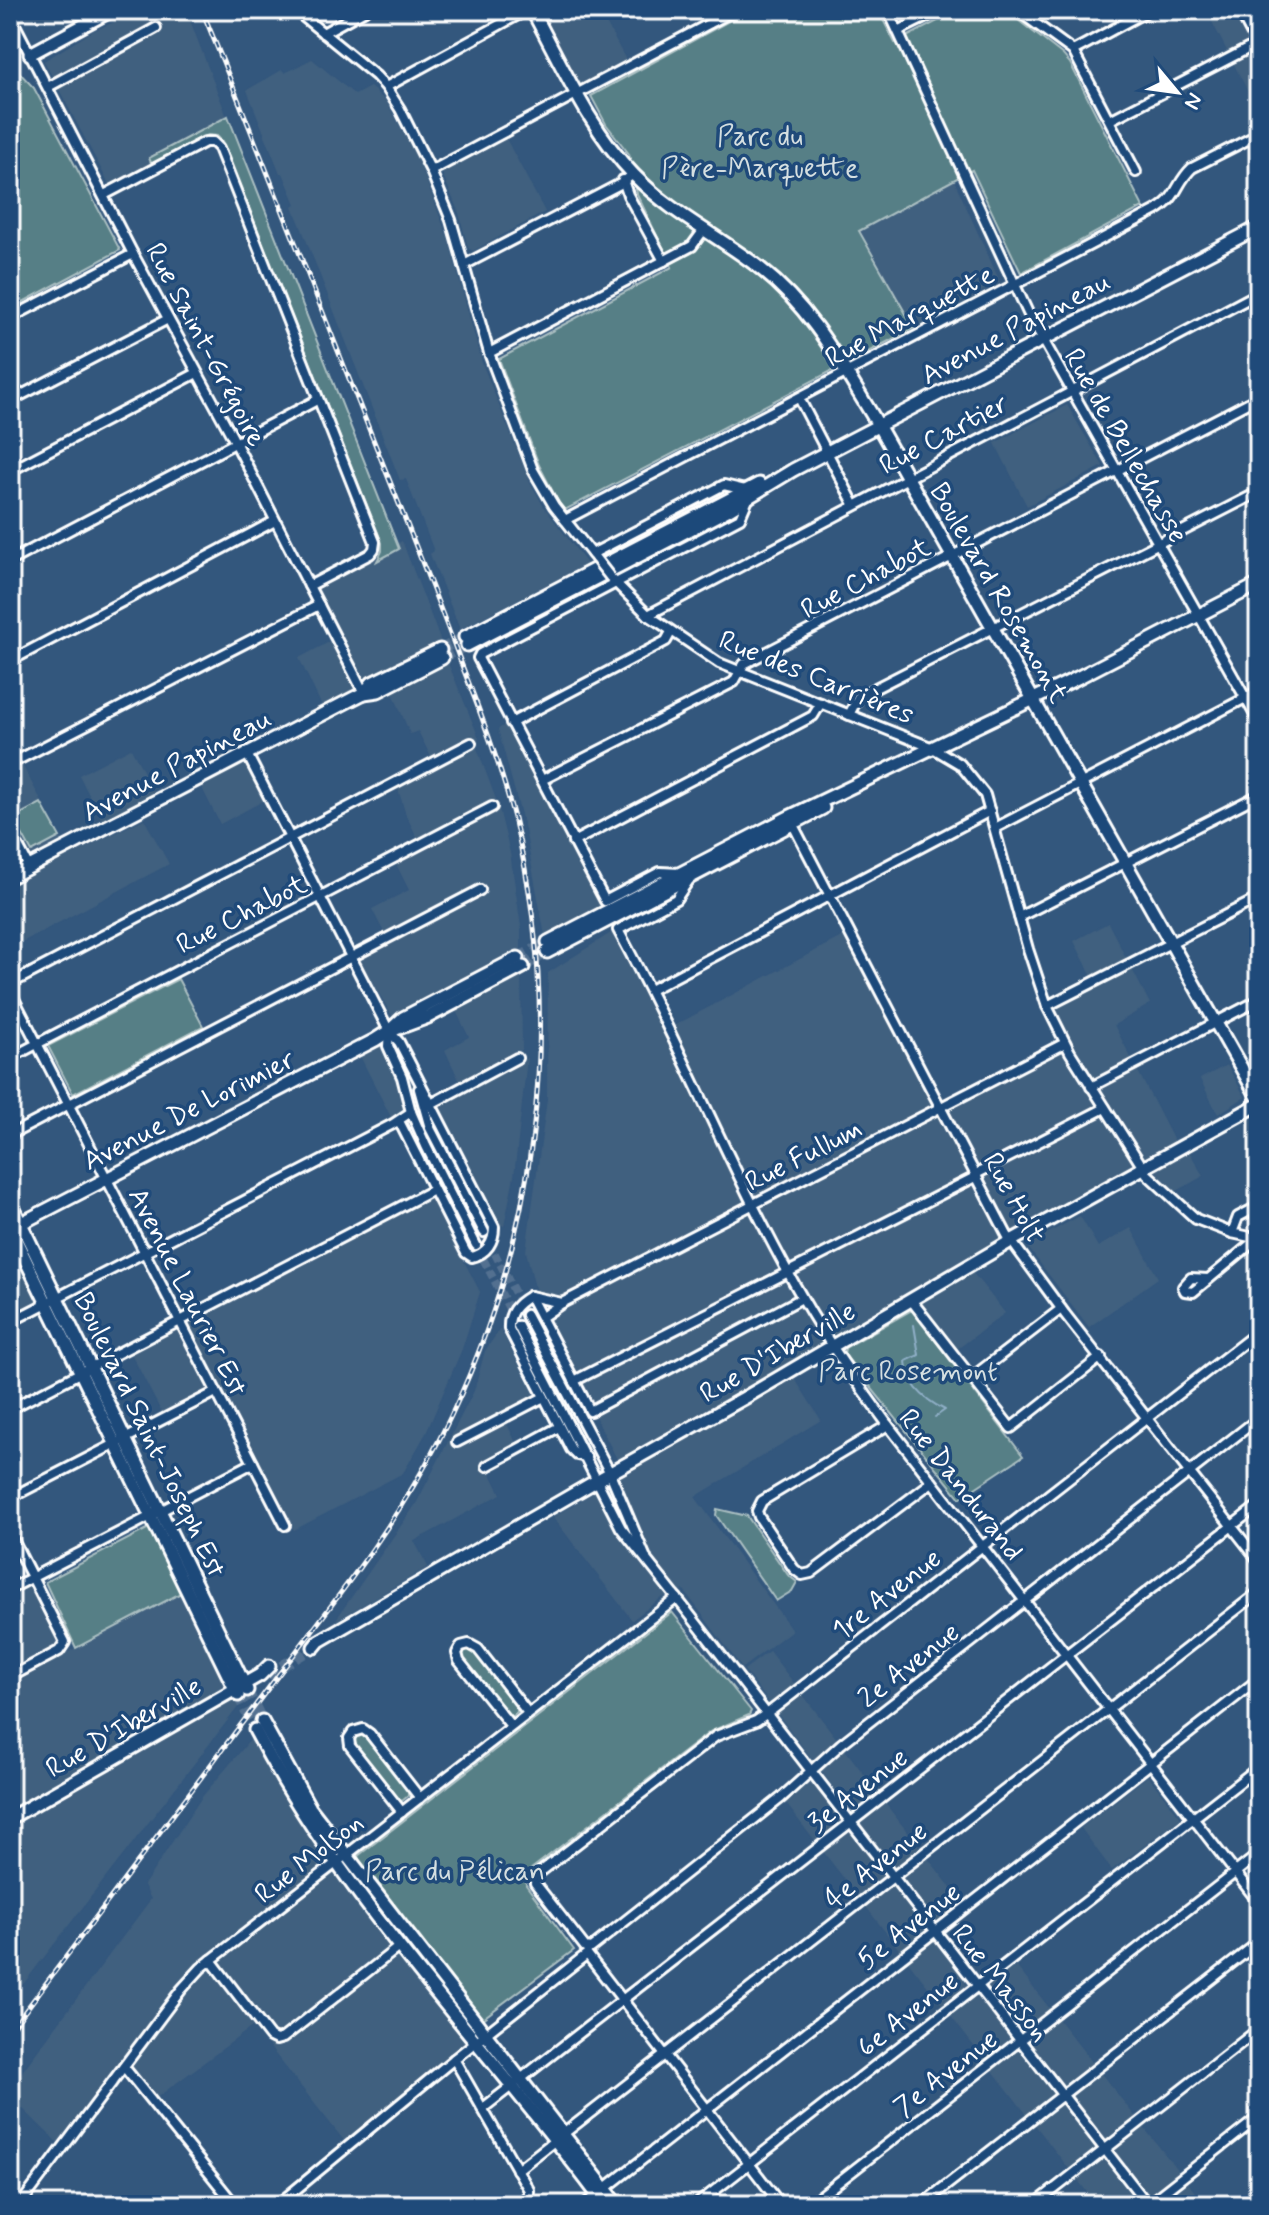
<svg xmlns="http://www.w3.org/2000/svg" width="1269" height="2215" viewBox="0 0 1269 2215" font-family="Mynerve,sans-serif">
<rect width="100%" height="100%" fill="#33577d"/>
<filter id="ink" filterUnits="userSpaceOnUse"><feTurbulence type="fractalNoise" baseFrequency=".0125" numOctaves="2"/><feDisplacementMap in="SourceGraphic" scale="16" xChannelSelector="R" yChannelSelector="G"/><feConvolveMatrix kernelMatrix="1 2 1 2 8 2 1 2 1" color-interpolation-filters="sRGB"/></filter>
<g filter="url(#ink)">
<!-- built -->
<g fill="#41607f">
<path d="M144 10H186L227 117 152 164 109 184 44 61 95 30Z"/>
<path d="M531 10H599L628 64 577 91Z"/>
<path d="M1206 10H1259V113Z"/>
<path d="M312 59 355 95 370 87 386 101 418 159 448 238 482 363 529 480 544 507 587 564 460 629 430 554 434 551 406 479 400 480 293 206 296 204 283 173H280L247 90 282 70 285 73Z"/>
<path d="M504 135 545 212 473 251 468 248 459 213 440 168Z"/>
<path d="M954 180 1000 282 914 328 859 231Z"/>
<path d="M1067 405 1103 466 1027 506 995 443Z"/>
<path d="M402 541 443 647 323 708 299 658 335 639 310 589Z"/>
<path d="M448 663 479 738 475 743 498 805 510 853 521 927V953L394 1019 356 955 387 938 372 909 409 890 394 860 421 845 406 815 396 782 434 763 418 731 410 734 392 690Z"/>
<path d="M509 723 604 911 546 941 525 829 498 729Z"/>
<path d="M10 742 63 842 10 869 11 845Z"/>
<path d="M131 748 155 794 103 822 79 775Z"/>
<path d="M245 764 263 801 220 824 201 786Z"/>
<path d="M144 819 169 864 22 942 10 919V885Z"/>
<path d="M1108 923 1150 1004 1114 1025 1176 1145 620 1465 540 1308 526 1251 547 1100 548 973 614 931 668 1029 847 934 936 1107 1060 1042 1043 1002 1092 976 1074 941Z"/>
<path d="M521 975 522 1050 460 1082 445 1050 469 1037 454 1007Z"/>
<path d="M382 1043 405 1104V1112L392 1119 359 1054Z"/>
<path d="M527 1058 514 1176 504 1226 497 1223 436 1107Z"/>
<path d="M1227 1065 1245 1097 1218 1114 1200 1079Z"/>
<path d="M1189 1151 1203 1176 1175 1192 1155 1170Z"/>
<path d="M430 1196 480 1292 462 1349 426 1433 403 1473 294 1530 219 1384 162 1413 131 1353 177 1329 197 1367 208 1361 188 1323Z"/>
<path d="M1080 1216 1098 1247 1131 1228 1158 1278 1089 1327 1026 1245Z"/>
<path d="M10 1243 42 1303 10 1318Z"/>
<path d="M968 1267 1005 1313 952 1353 912 1299Z"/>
<path d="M500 1329 534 1394 503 1416 519 1449 487 1466 501 1494 414 1541 428 1567 335 1621 416 1504 474 1391 485 1351Z"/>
<path d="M791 1373 821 1420 695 1497 792 1630 742 1668 684 1590 661 1598 632 1620 553 1517Z"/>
<path d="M31 1586 62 1644 10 1671V1597Z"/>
<path d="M181 1593 238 1707 10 2001V1682Z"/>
<path d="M769 1651 880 1795 855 1815 744 1670Z"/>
<path d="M252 1738 302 1819 475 2040 346 2143 253 2026 152 2101 124 2067 63 2148 10 2096V2088L151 1899 144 1885 202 1797Z"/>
<path d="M1148 1776 1181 1818 1112 1870 1081 1828Z"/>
<path d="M811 1781 843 1823 817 1844 785 1802Z"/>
<path d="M884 1802 966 1907 935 1932 973 1996 1016 1966 1205 2205H1097L822 1850Z"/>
</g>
<!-- green -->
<g fill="#577f86" stroke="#abbfc2" stroke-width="2">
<path d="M749 10H878L895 43 959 10H1005L1063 55 1070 63 1143 207 1021 273 972 170 859 231 914 328 563 511 539 465 499 359 672 267 637 194 629 154 606 124 591 96Z"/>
<path d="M10 56 17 70 34 88 120 250 10 309Z"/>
<path d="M228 116 399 549 377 561 382 551V543L222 141 217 136 208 135 152 165 149 158Z"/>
<path d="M41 803 60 837 32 852 13 818Z"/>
<path d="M178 979 203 1026 73 1094 48 1046Z"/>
<path d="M912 1310 1023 1456 960 1498 844 1354 845 1348Z"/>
<path d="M717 1509 747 1516 788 1575 797 1582 792 1591 776 1601 716 1515Z"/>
<path d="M149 1528 181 1593 76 1648 45 1582Z"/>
<path d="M672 1612 751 1711 749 1715 711 1731 530 1870 526 1877V1885L574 1950 482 2019 359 1860 358 1856Z"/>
<path d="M471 1648 517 1705V1712L511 1717 504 1714 462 1660V1651Z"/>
<path d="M362 1733 408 1789V1796L402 1801 396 1799 353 1743 355 1734Z"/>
</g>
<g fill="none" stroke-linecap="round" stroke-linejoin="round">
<!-- stream -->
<path stroke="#8fafc7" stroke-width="2" d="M914 1325 919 1355 906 1361C907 1385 925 1400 945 1410L935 1417"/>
<!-- minor-tunnel -->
<g stroke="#527090" stroke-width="8" stroke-dasharray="8 4" stroke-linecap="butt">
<path d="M484 1232 526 1315"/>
<path d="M478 1249 518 1326"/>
</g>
<!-- major-tunnel -->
<g stroke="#527090" stroke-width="11" stroke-dasharray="11 5.5" stroke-linecap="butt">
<path d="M440 650 465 637"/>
<path d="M442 658 467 645"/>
<path d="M518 958 548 942"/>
<path d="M523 967 547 952"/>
<path d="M267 1675 314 1647"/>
<path d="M247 1690 262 1721"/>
<path d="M238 1695 255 1730"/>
</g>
<!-- minor casing -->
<g stroke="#fff" stroke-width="14">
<g id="minor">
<path d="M295 10 376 76 386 87 400 109 431 171 451 220 489 353 533 470 554 506 596 559"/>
<path d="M888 10 1028 313 1259 722"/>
<path d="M1017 10 1073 51 1136 172"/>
<path d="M1239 10 1259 48"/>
<path d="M10 15 133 254 233 438 364 693"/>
<path d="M898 31 941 10"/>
<path d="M323 33 365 10"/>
<path d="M1073 51 1149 10"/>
<path d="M48 87 156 28"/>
<path d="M386 87 527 10"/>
<path d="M1110 120 1259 43"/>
<path d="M431 171 735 10"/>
<path d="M623 180 628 195 664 261"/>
<path d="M104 195 205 142H213L219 148 375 542 374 549 370 554 309 586"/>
<path d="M464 265 622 183 633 174"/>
<path d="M10 318 133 254"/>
<path d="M489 353 692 246 703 231"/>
<path d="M799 398 854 504"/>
<path d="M10 401 168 319"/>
<path d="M10 471 197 373"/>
<path d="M565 520 1155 211C1179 197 1175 184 1192 168L1259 134"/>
<path d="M592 554 724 485 745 490"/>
<path d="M10 561 317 400"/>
<path d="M610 577 648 615 719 663 933 748 960 764 985 795 1028 949 1047 1006 1070 1052 1147 1174 1196 1219 1232 1233 1259 1239"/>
<path d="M648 615 1259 293"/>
<path d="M10 661 275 521"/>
<path d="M849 715 858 697 1259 492"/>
<path d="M511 723 666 641 671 632"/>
<path d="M247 754 389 1031 399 1042 494 1227C494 1242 487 1253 472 1257L466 1253 399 1121"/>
<path d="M10 764 319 605"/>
<path d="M542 780 734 682 744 664 1259 397"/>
<path d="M791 821 1007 1235 1065 1314 1259 1561"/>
<path d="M995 828 1259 691"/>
<path d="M10 831 29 867"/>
<path d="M573 842 813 716 821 703"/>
<path d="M680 873 660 872 605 901 478 658 480 654 740 518 749 497"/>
<path d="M689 880 676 899 618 930C684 1051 735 1181 803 1299 828 1343 858 1384 888 1425L1259 1903"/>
<path d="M1019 917 1259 795"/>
<path d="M10 984 471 743"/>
<path d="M650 990 990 811"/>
<path d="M10 991 285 1525"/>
<path d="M1047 1006 1259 898"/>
<path d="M389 1031 388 1046 402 1077 411 1112 426 1146 476 1245"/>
<path d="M10 1058 492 807"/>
<path d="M1091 1087 1259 1000"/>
<path d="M419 1089 430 1128 484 1232"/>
<path d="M429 1105 517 1058"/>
<path d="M10 1135 480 890"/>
<path d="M976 1174 1105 1108"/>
<path d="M1232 1233 1238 1217 1259 1206"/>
<path d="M1208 1279 1191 1278 1183 1287 1185 1291 1193 1292 1257 1239"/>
<path d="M530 1296 590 1411 802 1298"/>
<path d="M530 1296C516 1304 508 1313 509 1329L571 1449 577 1455 586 1457"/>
<path d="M530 1296 562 1303"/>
<path d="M911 1300 1011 1428 1101 1357"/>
<path d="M526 1315 610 1473 646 1558"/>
<path d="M542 1317 562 1303 1065 1043"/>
<path d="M10 1322 393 1124 411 1112"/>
<path d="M518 1326 621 1528 683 1606 1148 2205"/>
<path d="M1259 1331 772 1710 756 1721 716 1736 539 1873 535 1883 585 1947 591 1948 781 1798 841 1744 1259 1418"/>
<path d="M971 1378 1061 1309"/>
<path d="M574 1381 977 1176"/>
<path d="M10 1409 433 1190"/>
<path d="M888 1425 762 1501 757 1511 759 1517 794 1569 802 1575 811 1573 932 1482"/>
<path d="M457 1442 544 1397"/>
<path d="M487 1466 559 1427"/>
<path d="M10 1498 216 1392"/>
<path d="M10 1534 65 1642 59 1651 10 1677"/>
<path d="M10 1589 253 1463"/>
<path d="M511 1726 459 1661 457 1653 461 1646 469 1644 478 1649 528 1713"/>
<path d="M402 1812 350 1746 349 1738 353 1732 363 1729 370 1734 420 1798"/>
<path d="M211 1960 270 2037 276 2040 283 2038 400 1946"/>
<path d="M124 2067 235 2205"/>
<path d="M482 2109 1259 1505"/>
<path d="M517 2170 1259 1592"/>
<path d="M20 2205 181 1990 201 1968 677 1598"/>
<path d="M277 2205 454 2059"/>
<path d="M518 2205 529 2195V2190L454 2059 587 1954 781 2205"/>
<path d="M584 2205 1259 1679"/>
<path d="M696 2205 1259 1767"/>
<path d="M809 2205 1259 1854"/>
<path d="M921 2205 1259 1942"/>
<path d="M1034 2205 1259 2029"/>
<path d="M1147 2205 1259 2117"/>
</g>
</g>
<!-- major casing -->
<g stroke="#fff" stroke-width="17">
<g id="major">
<path d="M532 10C562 65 590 130 634 175 673 215 718 235 761 269 812 309 840 363 874 418L1259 1099"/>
<path d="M30 54 112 10"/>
<path d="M465 637 759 484"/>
<path d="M467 645 729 509 793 470 1259 227"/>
<path d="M364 693 378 691 442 658"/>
<path d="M10 877 354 698 364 693 372 683 440 650"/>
<path d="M548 942 789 817 1077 678 1259 584"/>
<path d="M547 952 823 808"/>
<path d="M393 1030 428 1017 523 967"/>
<path d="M10 1201 247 1690"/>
<path d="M10 1228 238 1695"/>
<path d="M10 1229 375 1040 389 1031 403 1018 518 958"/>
<path d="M314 1647 319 1641 589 1485 746 1397 1011 1241 1259 1104"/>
<path d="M262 1721 310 1808 618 2205"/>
<path d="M255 1730C346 1905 489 2047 605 2205"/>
<path d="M10 1818 260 1675 269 1666"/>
</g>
</g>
<!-- minor -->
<use href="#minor" stroke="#1f4a7a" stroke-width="8"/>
<!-- major -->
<use href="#major" stroke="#1f4a7a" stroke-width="11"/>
<!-- rail casing -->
<g stroke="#fff" stroke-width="5">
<path id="rail" d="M10 2031C96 1918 181 1804 267 1690 328 1609 393 1530 439 1440 537 1249 566 1026 514 818 501 767 482 717 463 668 437 598 409 529 381 459 321 309 263 159 202 10"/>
</g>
<!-- rail -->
<use href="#rail" stroke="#1f4a7a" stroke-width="2" stroke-dasharray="6" stroke-linecap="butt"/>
<!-- minor-bridge casing -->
<g stroke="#fff" stroke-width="14" stroke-linecap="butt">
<path id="minor-bridge" d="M596 559 610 577"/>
</g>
<!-- minor-bridge -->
<use href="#minor-bridge" stroke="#1f4a7a" stroke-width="8"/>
</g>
</g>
<g text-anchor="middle" stroke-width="7" stroke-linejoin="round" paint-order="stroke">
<!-- park labels -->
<g font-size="28" fill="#d5dfe1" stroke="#1f4a7a">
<text x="760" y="145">Parc du<tspan x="760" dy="32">Père-Marquette</tspan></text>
<text x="908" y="1380">Parc Rosemont</text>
<text x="455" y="1880">Parc du Pélican</text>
</g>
<!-- street labels -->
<g font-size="28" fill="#fff" stroke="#1f4a7a">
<text transform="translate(909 315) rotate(-28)" y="10">Rue Marquette</text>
<text transform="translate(1015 327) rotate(-28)" y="10">Avenue Papineau</text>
<text transform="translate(207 344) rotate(62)" y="10">Rue Saint-Grégoire</text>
<text transform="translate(943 433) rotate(-28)" y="10">Rue Cartier</text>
<text transform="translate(1127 445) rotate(60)" y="10">Rue de Bellechasse</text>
<text transform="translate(865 577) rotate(-28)" y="10">Rue Chabot</text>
<text transform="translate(1000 592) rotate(60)" y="10">Boulevard Rosemont</text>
<text transform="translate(817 676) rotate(22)" y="10">Rue des Carrières</text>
<text transform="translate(176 764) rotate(-28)" y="10">Avenue Papineau</text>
<text transform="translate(241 913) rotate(-27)" y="10">Rue Chabot</text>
<text transform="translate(188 1109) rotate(-27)" y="10">Avenue De Lorimier</text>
<text transform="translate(803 1154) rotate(-27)" y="10">Rue Fullum</text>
<text transform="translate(1015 1197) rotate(61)" y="10">Rue Holt</text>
<text transform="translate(189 1291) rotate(63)" y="10">Avenue Laurier Est</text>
<text transform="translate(777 1351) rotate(-30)" y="10">Rue D'Iberville</text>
<text transform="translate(151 1434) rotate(64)" y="10">Boulevard Saint-Joseph Est</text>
<text transform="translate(962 1484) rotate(52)" y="10">Rue Dandurand</text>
<text transform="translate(886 1593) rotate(-38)" y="10">1re Avenue</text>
<text transform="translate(908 1664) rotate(-38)" y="10">2e Avenue</text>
<text transform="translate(123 1726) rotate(-30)" y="10">Rue D'Iberville</text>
<text transform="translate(857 1789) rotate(-38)" y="10">3e Avenue</text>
<text transform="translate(308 1857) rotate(-38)" y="10">Rue Molson</text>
<text transform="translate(875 1864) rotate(-38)" y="10">4e Avenue</text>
<text transform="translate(908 1925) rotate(-38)" y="10">5e Avenue</text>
<text transform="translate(1002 1982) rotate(52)" y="10">Rue Masson</text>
<text transform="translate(907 2013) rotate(-38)" y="10">6e Avenue</text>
<text transform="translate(945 2072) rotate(-38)" y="10">7e Avenue</text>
</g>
</g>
<!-- margin -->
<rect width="1269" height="2215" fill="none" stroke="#1f4a7a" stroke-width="40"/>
<rect x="20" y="20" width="1229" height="2175" fill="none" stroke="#fff" stroke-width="3" filter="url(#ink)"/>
<!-- north arrow -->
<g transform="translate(1177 92) rotate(119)" stroke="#1f4a7a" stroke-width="6" paint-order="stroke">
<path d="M0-6L14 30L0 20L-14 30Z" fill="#ffffff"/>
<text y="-12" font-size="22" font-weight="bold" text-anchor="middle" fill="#ffffff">N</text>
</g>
</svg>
